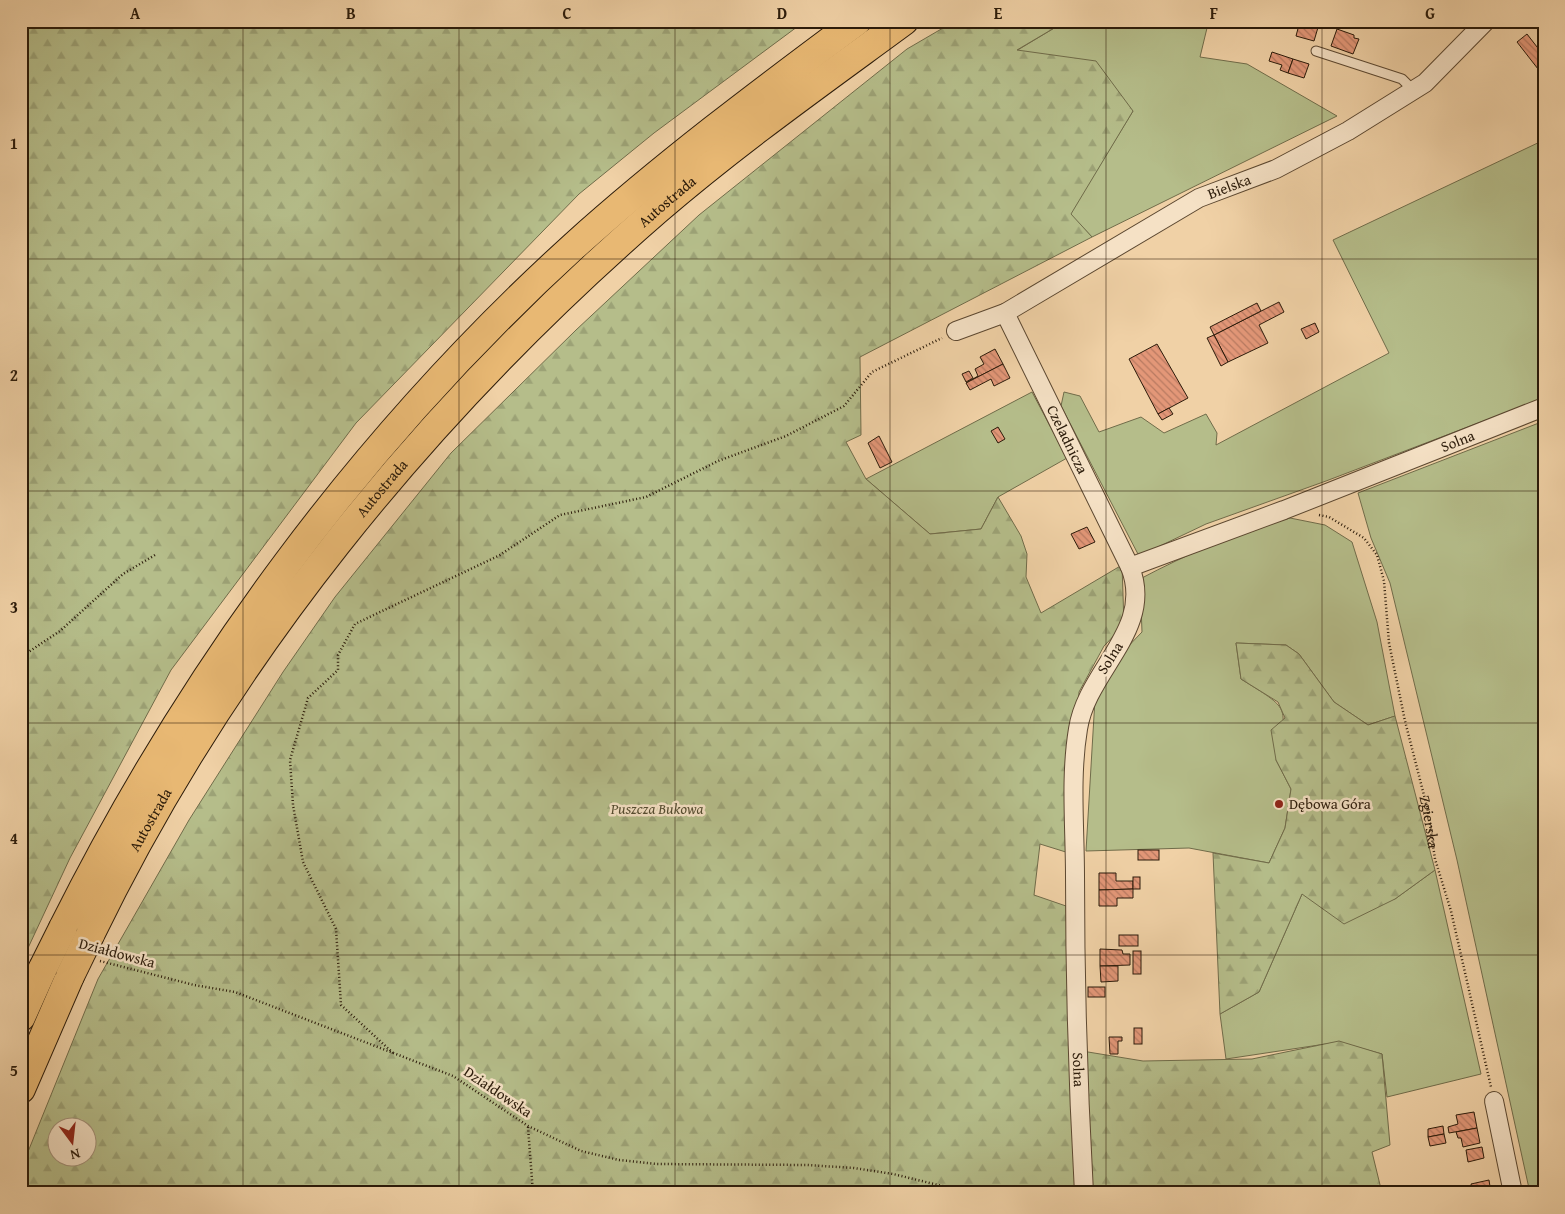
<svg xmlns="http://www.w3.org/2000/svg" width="1565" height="1214" viewBox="0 0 1565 1214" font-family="'Gentium Book Plus',serif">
<defs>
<pattern id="forest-firs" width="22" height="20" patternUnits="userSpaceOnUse" patternTransform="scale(1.25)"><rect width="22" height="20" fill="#b5bd8a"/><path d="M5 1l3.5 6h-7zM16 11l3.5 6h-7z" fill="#9ca276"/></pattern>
<pattern id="building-back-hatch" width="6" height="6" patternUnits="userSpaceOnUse" patternTransform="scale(1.25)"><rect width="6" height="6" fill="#e39778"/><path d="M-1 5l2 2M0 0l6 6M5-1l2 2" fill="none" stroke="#b87a61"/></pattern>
</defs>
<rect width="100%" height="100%" fill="#f0d1a6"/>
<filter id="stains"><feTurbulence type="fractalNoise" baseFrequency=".004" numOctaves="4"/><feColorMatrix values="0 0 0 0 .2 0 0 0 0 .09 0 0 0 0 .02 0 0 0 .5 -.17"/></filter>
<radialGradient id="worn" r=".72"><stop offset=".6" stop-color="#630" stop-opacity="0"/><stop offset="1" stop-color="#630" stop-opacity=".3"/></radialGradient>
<!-- grass -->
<g fill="#b5bd8a" stroke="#706c4a">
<path d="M1066 21H1137L1207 28 1200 57 1247 64 1337 116 1092 237 1070 214 1133 111 1016 51Z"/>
<path d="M1544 140V398L1326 481 1206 524 1139 556 1061 406 1064 392 1080 396 1099 432 1141 417 1164 433 1206 414 1217 433 1216 445 1389 353 1333 240Z"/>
<path d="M1032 392 1067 458 998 497 981 529 930 534 866 479Z"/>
<path d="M1544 421V1193H1530L1457 860 1390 583 1371 538 1358 493Z"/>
<path d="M1290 518 1325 525 1352 542 1377 622 1395 716 1368 725 1334 702 1299 654 1286 645 1236 643 1241 679C1290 710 1288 704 1276 760L1291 789 1285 828 1269 863 1189 848 1086 851 1095 699 1116 659 1142 632 1140 579C1187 554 1238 532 1290 518Z"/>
<path d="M1435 870 1481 1074 1387 1097 1382 1054 1339 1042 1226 1059 1220 1014 1259 992 1302 894 1395 899Z"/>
</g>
<!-- forest -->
<g fill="url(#forest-firs)" stroke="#706c4a" fill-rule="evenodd">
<path d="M21 21H805L654 133 579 194 356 423 171 670 70 858 21 963Z"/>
<path d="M955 21H1066L1017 50 1096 61 1133 111 1071 214 1092 237 860 357 861 435 846 442 866 479 930 534 981 529 998 497 1021 536 1027 554 1026 577 1041 613 1122 565 1124 625 1104 646 1079 692 1069 853 1040 844 1034 895 1066 906 1070 1042 1088 1052 1143 1061 1252 1059 1339 1041 1382 1054 1390 1145 1372 1152 1382 1193H21V1169L98 979 189 820 283 672 335 597 451 453 576 330 699 215 907 49ZM58 1126H88V1156H58Z"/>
<path d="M1236 643 1286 645 1299 654 1334 702 1368 725 1395 716 1435 870 1395 899 1344 924 1302 894 1259 992 1220 1014 1213 853 1269 863 1285 828 1291 789 1276 760 1271 730 1285 718 1278 702 1241 679Z"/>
</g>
<!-- building -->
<g fill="url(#building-back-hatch)" stroke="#2b1b0a">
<path d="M1300 21 1319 24 1314 41 1296 36Z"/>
<path d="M1337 29 1354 35V38L1359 39 1353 54 1331 46Z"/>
<path d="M1527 34 1544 56V64L1538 69 1517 42Z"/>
<path d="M1272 52 1293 59 1288 73 1280 70 1282 65 1269 61Z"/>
<path d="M1293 59 1309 64 1304 78 1288 73Z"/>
<path d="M1279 302 1284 312 1259 325 1268 343 1228 362 1214 335Z"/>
<path d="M1257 303 1261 311 1214 335 1210 327Z"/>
<path d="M1315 323 1319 332 1306 339 1301 329Z"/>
<path d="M1214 335 1228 362 1221 366 1207 338Z"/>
<path d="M1157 344 1188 398 1158 414 1129 359Z"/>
<path d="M995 349 1003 364 966 383 978 376 975 369 984 364 980 357Z"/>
<path d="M1003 364 1010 378 994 386 991 379 970 390 966 383Z"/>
<path d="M969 371 973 378 966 382 962 374Z"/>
<path d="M1169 408 1173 414 1162 420 1158 414Z"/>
<path d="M998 427 1005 439 998 443 991 431Z"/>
<path d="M879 436 892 462 880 468 868 443Z"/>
<path d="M1087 527 1095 542 1079 549 1071 534Z"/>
<rect x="1138" y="850" width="21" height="10"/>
<path d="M1099 873H1116V881H1133V889L1099 890Z"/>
<rect x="1133" y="877" width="7" height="12"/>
<path d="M1133 889V898H1117V906H1099V890Z"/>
<rect x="1119" y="935" width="19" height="11"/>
<path d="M1100 949 1122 950 1123 954H1130V965L1100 966Z"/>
<rect x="1133" y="951" width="8" height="23"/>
<path d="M1100 966H1118V981L1101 982Z"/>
<rect x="1088" y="987" width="17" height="10"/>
<rect x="1134" y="1028" width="8" height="16"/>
<path d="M1109 1037H1122V1041H1118V1054H1110Z"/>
<path d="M1474 1112 1477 1128 1449 1133 1448 1127 1458 1124 1456 1115Z"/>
<path d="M1443 1126 1444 1134 1428 1137V1129Z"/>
<path d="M1477 1128 1480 1143 1463 1147 1461 1138H1458L1456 1132Z"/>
<path d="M1444 1134 1446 1143 1430 1146 1428 1137Z"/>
<path d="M1482 1147 1484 1158 1468 1162 1466 1150Z"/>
<path d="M1489 1180 1491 1193H1473L1471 1184Z"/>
</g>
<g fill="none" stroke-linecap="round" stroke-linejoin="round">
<!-- service casing -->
<g stroke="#5c4831" stroke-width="11">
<path id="service" d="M1316 51 1402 79 1414 91"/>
</g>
<!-- minor casing -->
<g stroke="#5c4831" stroke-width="20">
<g id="minor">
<path id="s2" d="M1005 313 1130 567C1155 629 1087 670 1078 729 1070 777 1075 827 1075 876 1075 982 1078 1087 1084 1193"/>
<path id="s3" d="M956 331 1005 313 1199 198 1276 169 1348 131 1425 83 1486 21"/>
<path id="s4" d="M1130 567 1284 510 1544 407"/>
<path d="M1494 1101 1513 1193"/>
</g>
</g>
<!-- motorway casing -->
<g stroke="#2b1b0a" stroke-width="30">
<g id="motorway">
<path d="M63 928C191 672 362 439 574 246 664 165 760 93 857 21"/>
<path id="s5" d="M90 935C225 656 424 412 657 210 736 142 821 82 904 21"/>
<path d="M21 1017 43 968"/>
<path d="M21 1089 70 976"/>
</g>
</g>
<!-- path -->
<g stroke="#2b1b0a" stroke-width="2.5" stroke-dasharray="1 2.5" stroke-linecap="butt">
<path id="s1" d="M1319 515 1329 517 1364 538 1377 555 1384 581 1389 643 1405 721 1428 811 1435 859 1451 911 1491 1087"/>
<path d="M21 657 60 631 123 574 155 555"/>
<path d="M21 940 31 943"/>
<path d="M100 961 194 985 235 992 453 1076 528 1126 581 1151 619 1160 657 1164 807 1165 854 1168 893 1174 971 1193"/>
<path d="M393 1053 341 1005 336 929 303 862 293 805 290 760 308 698 338 670V655L355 624 500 555 560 515 646 497 718 461 786 436 844 406 872 372 942 338"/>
<path d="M528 1127 533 1193"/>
</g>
<!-- service -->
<use href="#service" stroke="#f5e1c5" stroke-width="9"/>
<!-- minor -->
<use href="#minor" stroke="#f5e1c5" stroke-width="18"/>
<!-- motorway -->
<use href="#motorway" stroke="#e8b873" stroke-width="28"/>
<!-- motorway-bridge casing -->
<g stroke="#2b1b0a" stroke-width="30" stroke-linecap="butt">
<g id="motorway-bridge">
<path d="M43 968 63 928"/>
<path d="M70 976 90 935"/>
</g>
</g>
<!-- motorway-bridge -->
<use href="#motorway-bridge" stroke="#e8b873" stroke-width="28"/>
</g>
<!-- grid -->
<path fill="none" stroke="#2b1b0a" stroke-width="1" stroke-opacity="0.55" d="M243 21V1193M459 21V1193M675 21V1193M890 21V1193M1106 21V1193M1322 21V1193M21 259H1544M21 491H1544M21 723H1544M21 955H1544"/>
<!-- markers -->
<circle fill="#8f2418" stroke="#f5e1c5" stroke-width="2" cx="1279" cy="804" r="5"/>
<g text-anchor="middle" stroke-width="5" stroke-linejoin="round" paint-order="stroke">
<!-- street labels -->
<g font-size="15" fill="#2b1b0a" stroke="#f5e1c5">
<text dy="5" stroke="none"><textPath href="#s3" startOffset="310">Bielska</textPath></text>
<text dy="5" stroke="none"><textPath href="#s5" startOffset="940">Autostrada</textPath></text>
<text dy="5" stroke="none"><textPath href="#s2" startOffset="141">Czeladnicza</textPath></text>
<text dy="5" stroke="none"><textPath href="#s4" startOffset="351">Solna</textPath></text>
<text dy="5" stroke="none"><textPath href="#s5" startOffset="535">Autostrada</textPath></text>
<text transform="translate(1110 658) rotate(-58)" y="5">Solna</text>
<text dy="5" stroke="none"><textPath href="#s5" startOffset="130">Autostrada</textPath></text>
<text dy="5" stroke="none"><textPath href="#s1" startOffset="345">Zgierska</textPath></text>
<text transform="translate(117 953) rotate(15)" y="5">Działdowska</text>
<text dy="5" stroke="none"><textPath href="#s2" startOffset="800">Solna</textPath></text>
<text transform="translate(498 1092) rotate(34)" y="5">Działdowska</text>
</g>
<!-- poi labels -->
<g font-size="15" fill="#2b1b0a" stroke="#f5e1c5" text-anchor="start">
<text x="1289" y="809">Dębowa Góra</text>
</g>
<!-- park labels -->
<g font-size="15" font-style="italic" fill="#544c30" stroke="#f5e1c5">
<text x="657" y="814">Puszcza Bukowa</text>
</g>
</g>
<!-- margin -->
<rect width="1565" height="1214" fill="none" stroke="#f0d1a6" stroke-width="55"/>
<!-- north arrow -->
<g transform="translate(72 1142) rotate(165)"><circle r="24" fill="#f5e1c5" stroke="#a4927a"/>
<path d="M0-4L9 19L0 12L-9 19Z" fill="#8f2418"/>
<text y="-8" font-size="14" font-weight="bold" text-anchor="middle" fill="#2b1b0a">N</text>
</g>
<rect x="28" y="28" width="1510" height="1158" fill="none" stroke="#2b1b0a" stroke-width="2"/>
<g font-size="16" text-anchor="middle" font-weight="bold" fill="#2b1b0a">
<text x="135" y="19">A</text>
<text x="351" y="19">B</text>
<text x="567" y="19">C</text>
<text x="782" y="19">D</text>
<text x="998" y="19">E</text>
<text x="1214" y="19">F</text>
<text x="1430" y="19">G</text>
<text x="14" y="149">1</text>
<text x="14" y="381">2</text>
<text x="14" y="613">3</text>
<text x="14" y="844">4</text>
<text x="14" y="1076">5</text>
</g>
<rect width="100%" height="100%" filter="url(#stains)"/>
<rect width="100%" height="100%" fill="url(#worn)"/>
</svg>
